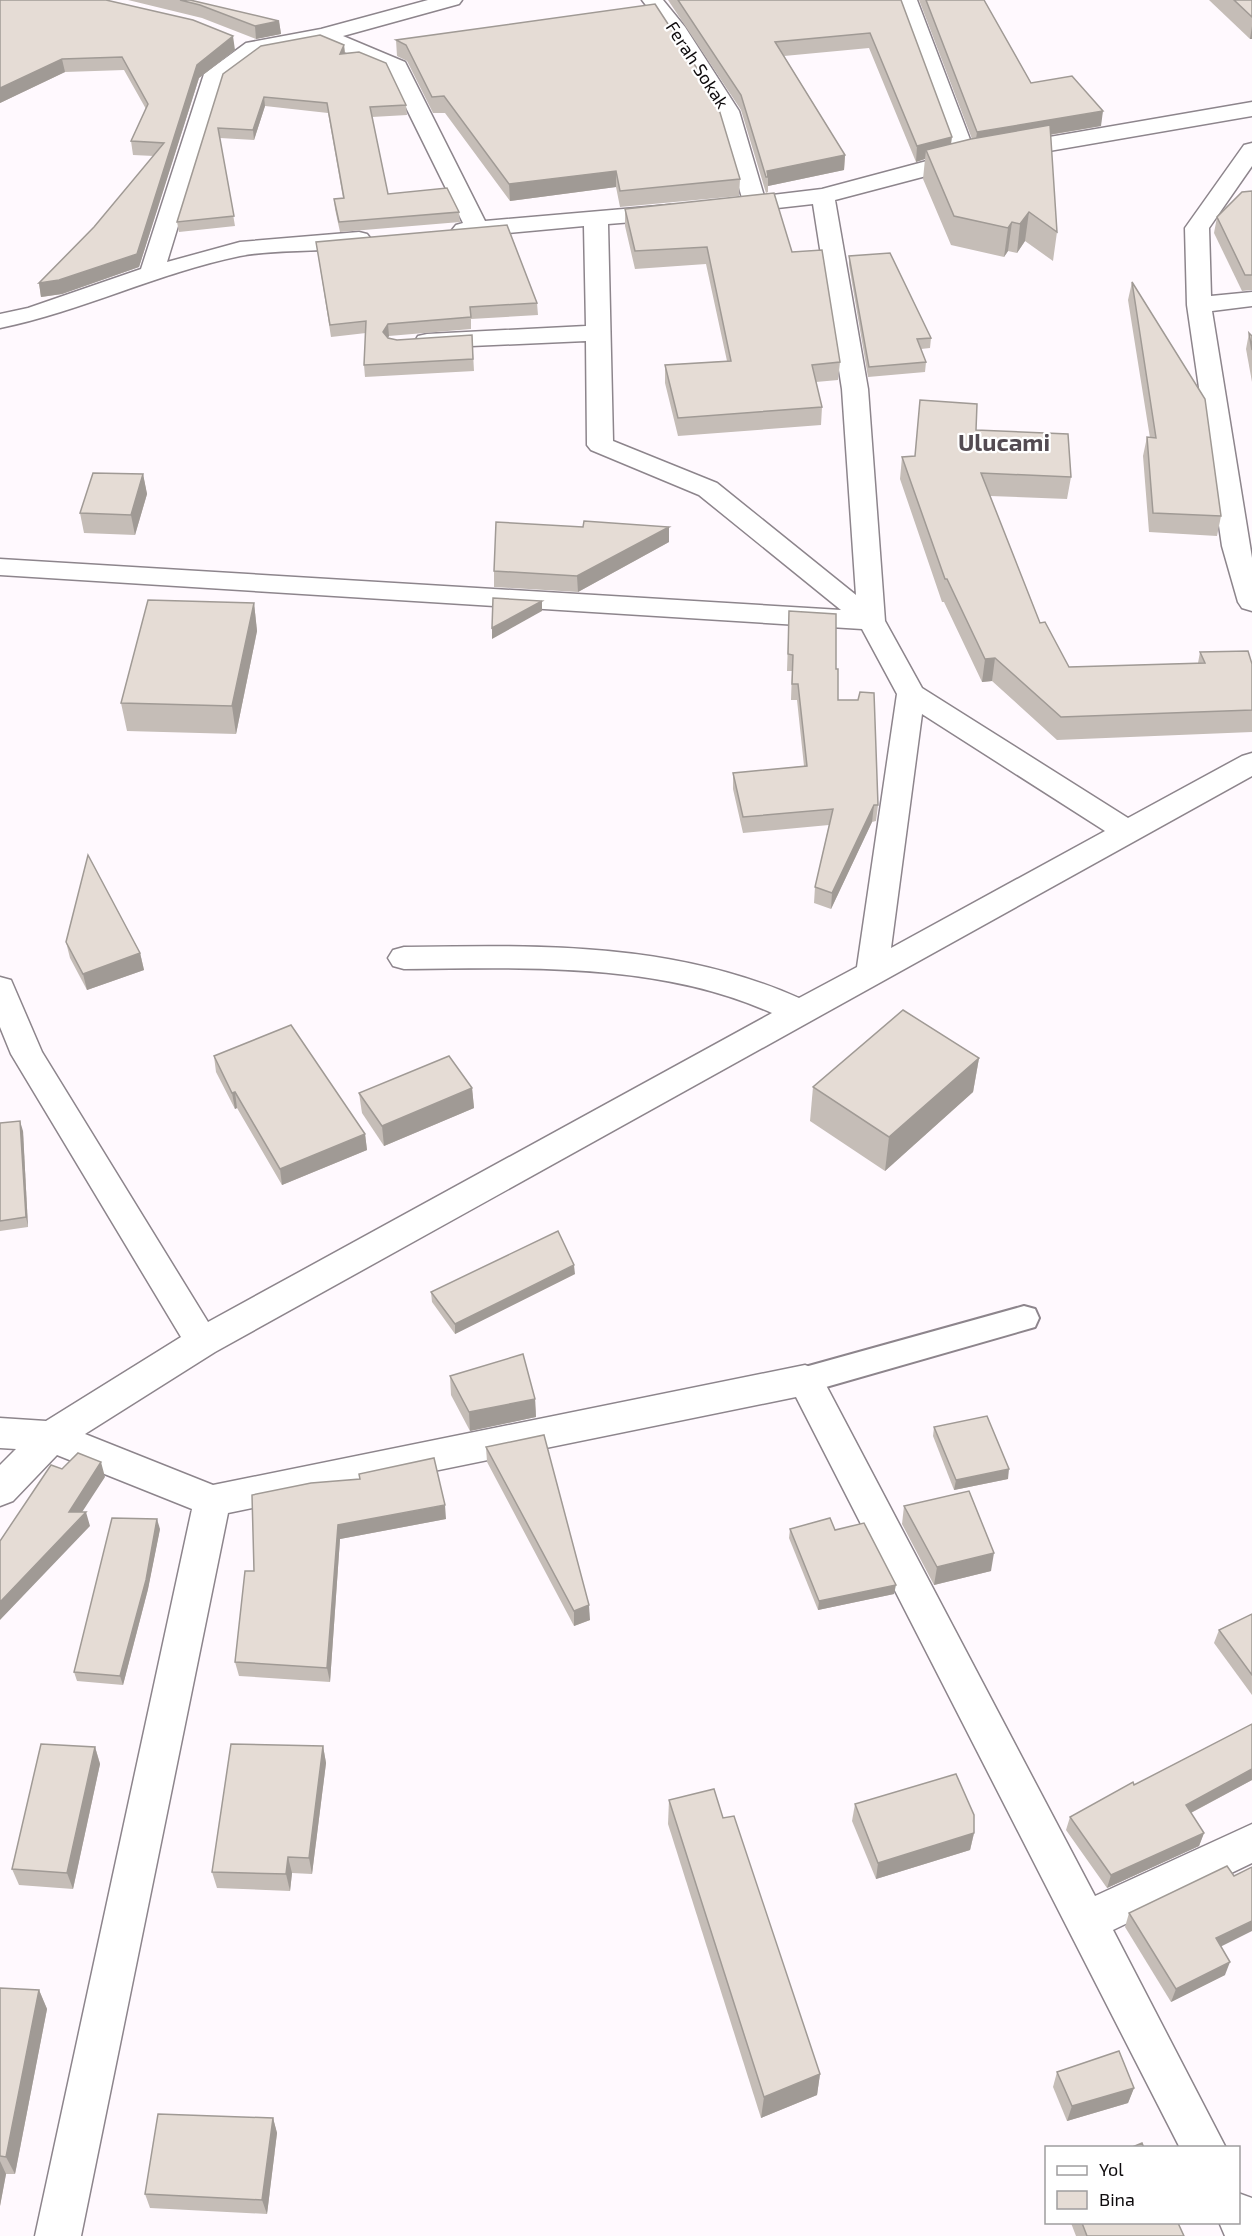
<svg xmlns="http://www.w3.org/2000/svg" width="1252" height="2236" viewBox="0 0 1252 2236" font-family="'Exo 2',sans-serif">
<rect width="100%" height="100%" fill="#fff9fe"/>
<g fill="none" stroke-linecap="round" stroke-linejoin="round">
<!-- lane casing -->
<g stroke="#8d858c" stroke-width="4">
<path id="lane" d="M1024 1306 1035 1309 1039 1318 1035 1327 805 1393 794 1389 790 1380 794 1371 805 1367Z"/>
</g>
<!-- street casing -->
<g stroke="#8d858c" stroke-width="3">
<g id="street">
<path d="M428 0H462L459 4 343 36 405 62 485 221 670 205 678 207 682 212 678 217 670 219 608 224 613 441 717 483 856 595 842 389 813 204 733 213 725 211 721 206 725 201 742 198 717 111 665 30 642 0H663L685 27 739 111 764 196 822 189 953 154 897 0H917L974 150 1252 102V116L968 165 835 200 868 389 885 621 922 688 1128 818 1242 756 1252 753V776L215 1352 85 1434 213 1485 805 1365 818 1370 1095 1896 1252 1824V1863L1113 1930 1226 2148H1180L796 1397 228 1513 81 2236H35L192 1509 57 1455 13 1501 0 1506V1465L16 1449 0 1448V1418L46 1421 181 1337 11 1054 0 1027V977L11 980 42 1052 208 1322 772 1013C658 962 527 968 404 969L393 966 388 958 393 950 404 947C540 945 672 942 799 998L857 967 897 694 862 629 0 575V559L841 610 699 495 591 450 587 445 586 341 427 348 418 346 415 341 418 336 427 334 586 326 584 226 464 237 456 235 452 230 456 225 463 223 388 71 321 42 261 53 222 82 167 262 240 242 359 232 367 234 371 239 367 244C326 254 282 248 240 256 158 273 82 311 0 328V314L28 308 141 269 204 74 246 43 321 29ZM922 714 1105 831 891 948Z"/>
<path d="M1252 143V166L1209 228 1211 296 1252 292V306L1212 311 1252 558V611L1242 608 1238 602 1222 546 1187 305 1185 228 1244 145Z"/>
<path d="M1238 2193 1252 2198V2236H1225L1219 2222H1238Z"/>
</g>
</g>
<!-- lane -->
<use href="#lane" fill="#fff" fill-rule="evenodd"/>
<!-- street -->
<use href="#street" fill="#fff" fill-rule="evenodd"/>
</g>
<!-- wall -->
<g fill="#c5bdb7">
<path d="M0 0 235 50 199 78 139 267 62 294 41 297 39 283 94 227 154 156 133 155 131 141 146 109 124 70 65 72 0 103Z"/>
<path d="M128 0H190L279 21 281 34 256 39 202 18Z"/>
<path d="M668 0H901L951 144 972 139 919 0H984L1031 83 1101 126 1050 135 1057 232 1053 261 1025 241 1017 253 1008 251 1004 257 951 245 923 179 925 159 916 162 869 48 784 56 845 155 844 170 768 186V192L766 193 741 110Z"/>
<path d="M1209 0H1252V39H1250Z"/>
<path d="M396 40 740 179 739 196 620 207 616 187 510 201 445 113H433L407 61 397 56Z"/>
<path d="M344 45 345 54 406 105 407 115 372 117 388 194 459 212 460 222 340 232 335 209 334 199 343 198 328 113 265 106 254 140 220 138 235 226 179 232 177 222 223 74Z"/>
<path d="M1252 191V290L1242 291 1214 233 1217 217Z"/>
<path d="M625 209 792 252 840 362 838 380 816 382 822 407 821 425 678 436 665 383V365L727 361 706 264 635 269 625 226Z"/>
<path d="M316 242 537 303 538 315 471 319V329L389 336 388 338 397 340 472 335 474 371 365 377 364 365 366 333 331 337Z"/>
<path d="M849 256 931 338 930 348 921 349 926 362 925 372 868 377 849 265Z"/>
<path d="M1132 282 1221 516 1217 536 1149 532 1143 456 1147 437 1150 438 1128 300Z"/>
<path d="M1249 333 1252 336V382L1246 349Z"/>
<path d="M976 430 1071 477 1067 499 990 496 1040 623 1069 667 1198 663 1200 652 1252 664V732L1057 740 992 681 982 682 944 602H942L900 479 902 457 915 456Z"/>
<path d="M143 474 147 494 135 535 84 533 80 513Z"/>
<path d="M669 542 578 592 494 587V571Z"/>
<path d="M254 603 257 631 236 734 127 731 121 703Z"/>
<path d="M789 611 836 669 838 700 878 805 876 821 872 822 831 909 814 903 815 887 829 825 743 833 733 789V773L804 766 797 700H791L792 671H787Z"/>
<path d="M66 942 140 953 144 970 87 990 70 958Z"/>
<path d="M214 1056 365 1134 367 1150 282 1185 237 1108 235 1109 216 1072Z"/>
<path d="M979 1058 973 1092 885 1171 810 1121 813 1087Z"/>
<path d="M472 1088 474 1108 384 1146 362 1113 359 1093Z"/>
<path d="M0 1123 23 1131 28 1227 0 1231Z"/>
<path d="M575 1274 455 1334 432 1302 431 1292Z"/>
<path d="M450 1376 535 1399 536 1417 470 1431 451 1395Z"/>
<path d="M934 1427 1008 1479 954 1490 933 1436Z"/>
<path d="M486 1447 590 1620 574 1626 487 1462Z"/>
<path d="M252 1495 446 1519 340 1539 330 1682 239 1676 235 1662 254 1571Z"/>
<path d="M904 1506 991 1571 934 1585 902 1524Z"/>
<path d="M160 1529 148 1589 123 1685 77 1681 74 1672Z"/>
<path d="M790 1529 835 1530 894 1594 818 1610 789 1538Z"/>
<path d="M1252 1614V1695L1214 1643 1219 1630Z"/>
<path d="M1252 1724V1780L1191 1813 1204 1833 1199 1846 1107 1888 1066 1830 1070 1817 1134 1785Z"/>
<path d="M323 1746 326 1763 312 1874 292 1873 290 1891 217 1888 212 1872Z"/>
<path d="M95 1747 100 1764 73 1889 19 1885 12 1869Z"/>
<path d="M669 1800 723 1818 820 2074 817 2095 761 2118 668 1824Z"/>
<path d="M855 1804 974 1833 970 1850 876 1879 852 1821Z"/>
<path d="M1129 1913 1221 1946 1225 1975 1171 2002 1125 1927Z"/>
<path d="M0 1988 39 1990 47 2009 15 2174H6L0 2206Z"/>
<path d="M1057 2072 1134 2088 1128 2103 1067 2121 1053 2087Z"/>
<path d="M273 2118 277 2133 267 2214 150 2208 145 2194Z"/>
<path d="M1071 2223H1178L1184 2236H1076Z"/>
</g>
<!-- shaded-wall -->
<g fill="#a09a95">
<path d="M279 21 281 34 256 39 255 26Z"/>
<path d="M1252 26V39H1250Z"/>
<path d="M233 36 235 50 199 78 139 267 62 294 41 297 39 283 137 254 197 65Z"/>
<path d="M344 45 345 55 340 54Z"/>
<path d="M62 59 65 72 0 103V88Z"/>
<path d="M264 97 265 106 254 140 253 130Z"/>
<path d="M1103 111 1101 126 975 147 977 132Z"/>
<path d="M952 137 950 152 926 150 925 159 916 162 917 146Z"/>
<path d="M845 155 844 170 768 186V177L767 171Z"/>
<path d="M616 171V187L510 201 509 184Z"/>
<path d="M1029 212 1025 241 1017 253 1020 224Z"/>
<path d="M1012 222 1008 251 1004 257 1008 228Z"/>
<path d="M388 324 389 336 384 344 383 332Z"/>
<path d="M143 474 147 494 135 535 131 515Z"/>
<path d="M669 527V542L578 592 577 576Z"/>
<path d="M542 601V611L492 639V628Z"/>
<path d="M254 603 257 631 236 734 232 706Z"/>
<path d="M995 658 992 681 982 682 985 659Z"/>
<path d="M874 805 872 822 831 909 832 893Z"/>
<path d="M140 953 144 970 87 990 83 974Z"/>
<path d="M979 1058 973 1092 885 1171 889 1137Z"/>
<path d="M472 1088 474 1108 384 1146 382 1126Z"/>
<path d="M235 1092 237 1108 235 1109 232 1093Z"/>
<path d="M20 1121 23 1131 28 1227 26 1217Z"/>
<path d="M365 1134 367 1150 282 1185 280 1169Z"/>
<path d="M574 1265 575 1274 455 1334V1324Z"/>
<path d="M535 1399 536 1417 470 1431 469 1412Z"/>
<path d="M101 1462 105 1477 73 1526 86 1512 90 1526 0 1620V1602L69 1512Z"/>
<path d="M1009 1469 1008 1479 954 1490 956 1480Z"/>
<path d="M445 1505 446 1519 340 1539 330 1682 327 1668 338 1525Z"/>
<path d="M157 1519 160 1529 148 1589 123 1685 120 1676Z"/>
<path d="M994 1553 991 1571 934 1585 937 1567Z"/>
<path d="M896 1585 894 1594 818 1610 819 1601Z"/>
<path d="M589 1605 590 1620 574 1626V1611Z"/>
<path d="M323 1746 326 1763 312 1874 309 1858Z"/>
<path d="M95 1747 100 1764 73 1889 67 1873Z"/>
<path d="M1252 1769V1780L1181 1818 1186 1805Z"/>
<path d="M974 1833 970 1850 876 1879 878 1863Z"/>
<path d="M1204 1833 1199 1846 1107 1888 1111 1875Z"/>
<path d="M288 1857 292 1873 290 1891 286 1874Z"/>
<path d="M1252 1921V1931L1210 1952 1216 1938Z"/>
<path d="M1230 1962 1225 1975 1171 2002 1176 1989Z"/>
<path d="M39 1990 47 2009 15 2174 6 2157Z"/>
<path d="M820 2074 817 2095 761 2118 764 2097Z"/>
<path d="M1134 2088 1128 2103 1067 2121 1072 2106Z"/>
<path d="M273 2118 277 2133 267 2214 262 2200Z"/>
<path d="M0 2161 6 2174 0 2206Z"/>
</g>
<!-- building -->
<g fill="#e5dcd5" stroke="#a09a95" stroke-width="1.5">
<path d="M0 0H106L193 20 233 36 197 65 137 254 59 280 39 283 94 227 164 143 131 141 148 104 122 57 62 59 0 88Z"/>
<path d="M180 0H190L279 21 255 26 200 5Z"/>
<path d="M678 0H901L952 137 917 146 870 33 775 42 845 155 767 171 768 177H766L741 95Z"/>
<path d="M926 0H984L1031 83 1072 76 1103 111 977 132Z"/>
<path d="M1234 0H1252V17Z"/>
<path d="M655 4 715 96 740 179 620 191 616 171 509 184 444 96 432 97 406 45 396 40Z"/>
<path d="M320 35 344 45 340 54 359 52 386 63 406 105 370 107 388 194 447 188 459 212 339 222 334 199 344 198 327 103 264 97 253 130 218 128 234 216 177 222 223 74 261 46Z"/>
<path d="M1050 125 1057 232 1029 212 1020 224 1012 222 1008 228 954 216 926 150 971 139Z"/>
<path d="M1252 191V275H1245L1217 217 1242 192Z"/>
<path d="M774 193 792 252 822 250 840 362 812 365 822 407 678 418 665 365 731 361 707 247 635 251 625 209Z"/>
<path d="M507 225 537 303 470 307 471 317 388 324 383 332 388 338 397 340 472 335 473 359 364 365 366 321 330 325 316 242Z"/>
<path d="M890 253 931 338 917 339 926 362 869 367 849 256Z"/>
<path d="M1132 282 1205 399 1221 516 1153 513 1147 437 1156 438Z"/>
<path d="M1249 333 1252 336V350Z"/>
<path d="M920 400 977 404 976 430 1068 434 1071 477 981 473 1040 623 1045 622 1069 667 1205 663 1200 652 1248 651 1252 664V710L1061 717 995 658 985 659 947 579H945L902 457 915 456Z"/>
<path d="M93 473 143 474 131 515 80 513Z"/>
<path d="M584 521 669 527 577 576 494 571 496 522 583 527Z"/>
<path d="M493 598 542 601 492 628Z"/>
<path d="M148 600 254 603 232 706 121 703Z"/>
<path d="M789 611 836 614V669H838V700H858L860 692 874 693 878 805H874L832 893 815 887 833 809 743 817 733 773 807 766 798 684H792L793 655 788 654Z"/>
<path d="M88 855 140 953 83 974 66 942Z"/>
<path d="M903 1010 979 1058 889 1137 813 1087Z"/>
<path d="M291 1025 365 1134 280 1169 235 1092 232 1093 214 1056Z"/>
<path d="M449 1056 472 1088 382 1126 359 1093Z"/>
<path d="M20 1121 26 1217 0 1221V1123Z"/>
<path d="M558 1231 574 1265 455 1324 431 1292Z"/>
<path d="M523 1354 535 1399 469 1412 450 1376Z"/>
<path d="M987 1416 1009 1469 956 1480 934 1427Z"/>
<path d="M544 1435 589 1605 574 1611 486 1447Z"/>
<path d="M78 1453 101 1462 69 1512H86L0 1602V1541L51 1465 62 1469Z"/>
<path d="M434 1458 445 1505 338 1525 327 1668 235 1662 245 1571H254L252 1495 311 1483 360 1479 359 1474Z"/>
<path d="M969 1491 994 1553 937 1567 904 1506Z"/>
<path d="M112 1518 157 1519 146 1580 120 1676 74 1672Z"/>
<path d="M830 1518 835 1530 864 1523 896 1585 819 1601 790 1529Z"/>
<path d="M1252 1614V1675L1219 1630Z"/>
<path d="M1252 1724V1769L1186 1805 1204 1833 1111 1875 1070 1817 1133 1782 1134 1785Z"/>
<path d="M41 1744 95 1747 67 1873 12 1869Z"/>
<path d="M231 1744 323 1746 309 1858 288 1857 286 1874 212 1872Z"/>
<path d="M956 1774 974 1815V1833L878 1863 855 1804Z"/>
<path d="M714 1789 723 1818 734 1816 820 2074 764 2097 669 1800Z"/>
<path d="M1227 1866 1234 1876 1252 1867V1921L1216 1938 1230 1962 1176 1989 1129 1913Z"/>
<path d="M0 1988 39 1990 6 2157 0 2156Z"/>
<path d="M1119 2051 1134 2088 1072 2106 1057 2072Z"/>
<path d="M158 2114 273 2118 262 2200 145 2194Z"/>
<path d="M1142 2143 1144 2148H1130Z"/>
<path d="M1082 2223H1178L1184 2236H1087Z"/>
</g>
<g text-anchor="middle" stroke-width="4.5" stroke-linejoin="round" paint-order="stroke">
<!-- far-street labels -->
<g font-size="18" fill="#0e0b0d" stroke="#fff">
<text transform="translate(697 65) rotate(57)" y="6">Ferah Sokak</text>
</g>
<!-- far-district labels -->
<g font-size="24" font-weight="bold" fill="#534b52" stroke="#fff">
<text x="1004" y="451">Ulucami</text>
</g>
</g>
<!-- legend -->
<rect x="1045" y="2146" width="195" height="78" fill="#ffffff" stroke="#9f9d9e" stroke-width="1.5"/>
<rect x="1057" y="2166" width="30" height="9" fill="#ffffff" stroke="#9f9d9e" stroke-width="1.5"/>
<text x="1099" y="2176" font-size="18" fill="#0e0b0d">Yol</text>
<rect x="1057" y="2191" width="30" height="18" fill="#e5dcd5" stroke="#9f9d9e" stroke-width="1.5"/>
<text x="1099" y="2206" font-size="18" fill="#0e0b0d">Bina</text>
</svg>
